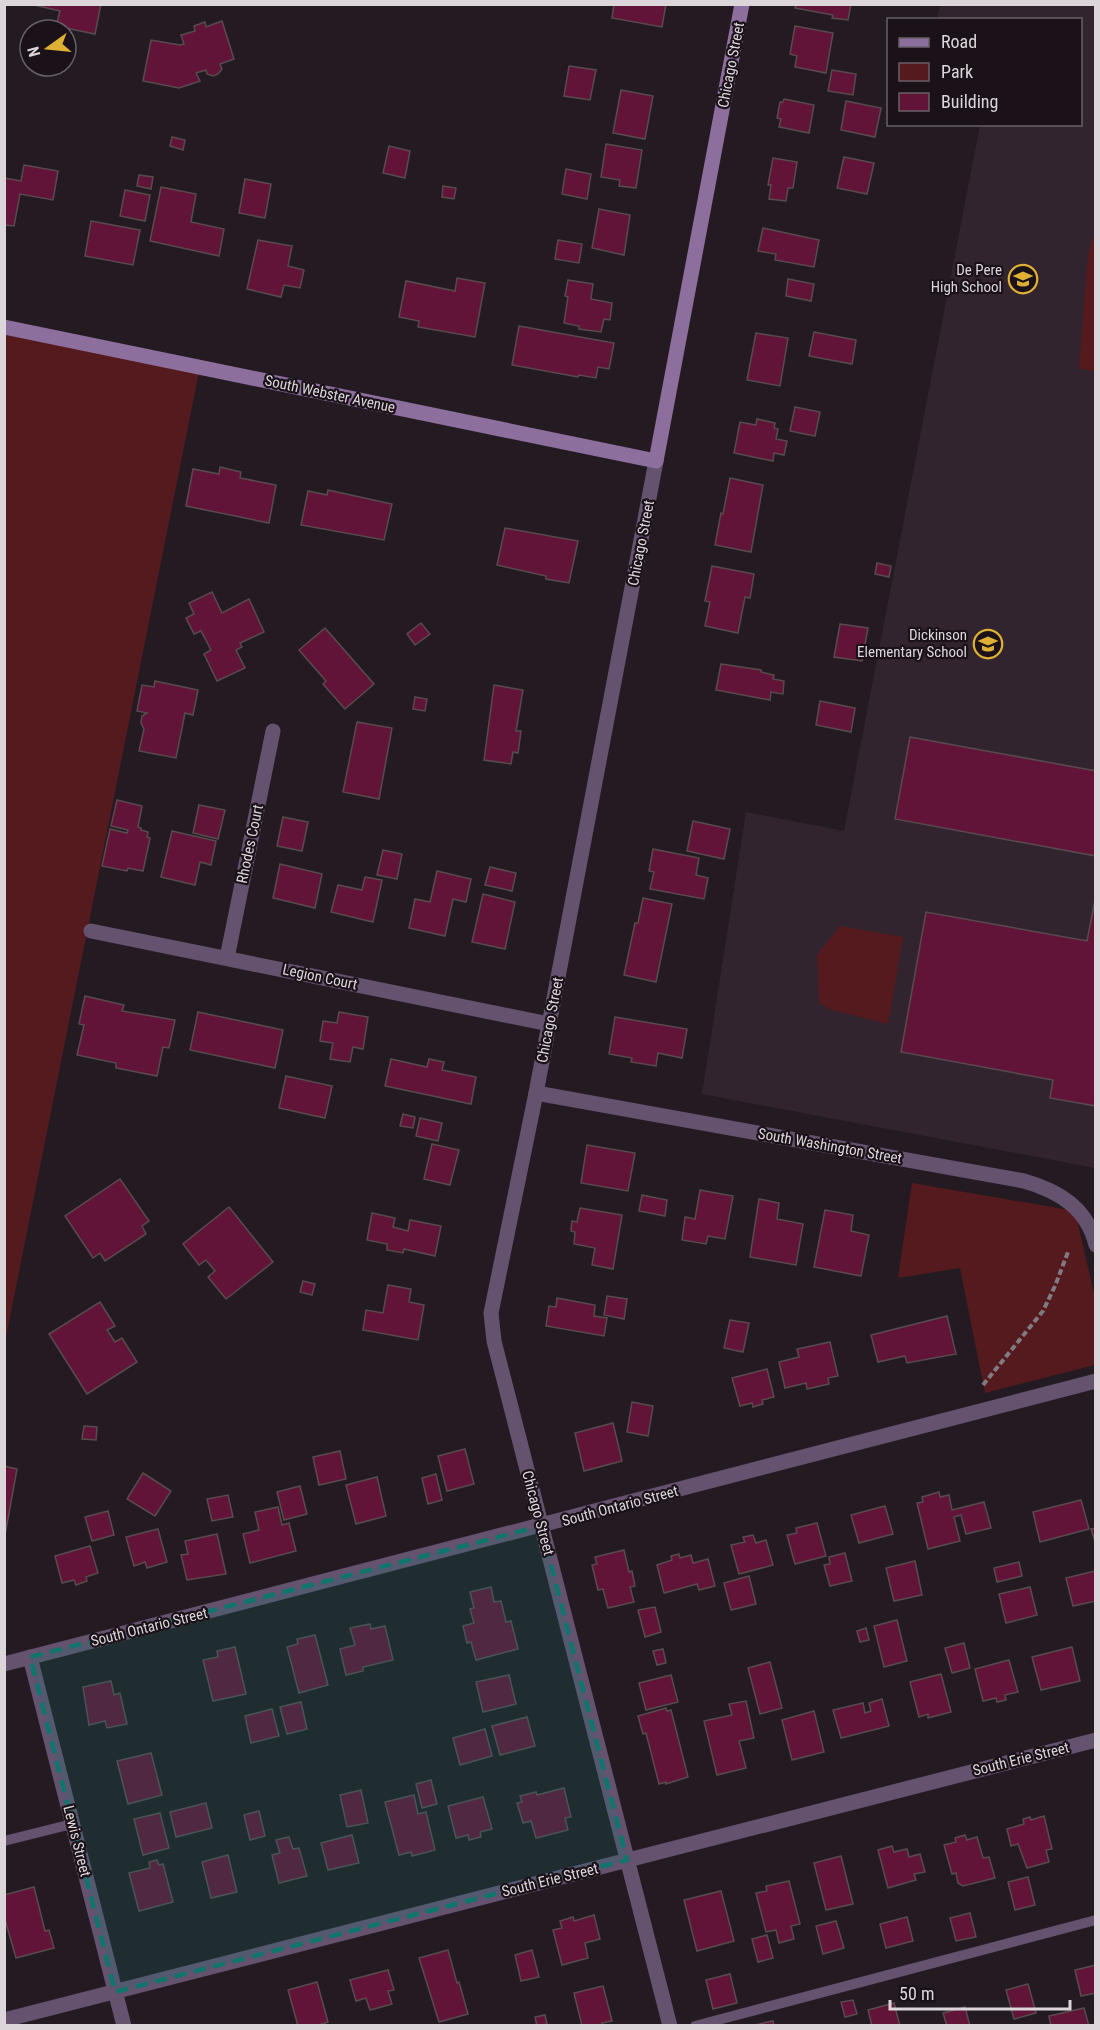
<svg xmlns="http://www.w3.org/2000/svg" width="1100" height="2030" viewBox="0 0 1100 2030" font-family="'Roboto Condensed',sans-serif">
<rect width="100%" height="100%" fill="#241b22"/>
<!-- built -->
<path fill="#31242e" d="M940 5H1095V1168L702 1094 746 812 844 831 980 125 1080 124V20L937 19Z"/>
<!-- green -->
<g fill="#551a1e">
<path d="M1095 231 1096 372H1095L1079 368 1088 255Z"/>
<path d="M5 327 200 367 5 1342Z"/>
<path d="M840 926 903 937 888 1024 832 1010 819 1003 817 955Z"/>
<path d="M912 1183 1075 1211 1095 1298V1365L985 1393 960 1268 898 1278Z"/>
</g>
<!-- building -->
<g fill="#611437" stroke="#584b4f" stroke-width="1.5">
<path d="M30 4H101L95 34 56 26 60 11Z"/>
<path d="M614 4H666L662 27 612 18Z"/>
<path d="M796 4H851L848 20 832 18 833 15 795 8Z"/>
<path d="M222 21 234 59 220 64 222 69 218 74 213 76 207 74 206 70 196 73 200 81 179 88 143 81 151 40 180 45 184 44 181 35 195 31 194 26 205 22 206 27Z"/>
<path d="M795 26 833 33 826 73 795 67 797 56 790 54Z"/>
<path d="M569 66 596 70 590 100 564 96Z"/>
<path d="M832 70 856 74 853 95 828 91Z"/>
<path d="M621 90 653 96 645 139 613 133Z"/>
<path d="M784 99 814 105 809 133 779 127 781 119 777 118 780 102H783Z"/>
<path d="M846 101 881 108 875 137 841 130Z"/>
<path d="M172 137 185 140 183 150 170 146Z"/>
<path d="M606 144 642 150 636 188 619 186 620 180 601 177Z"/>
<path d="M389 146 410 151 405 178 383 173Z"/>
<path d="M844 157 874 163 867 194 837 188Z"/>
<path d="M773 158 797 162 793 188H788L786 201 769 199 771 185H768Z"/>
<path d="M24 165 58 171 53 200 20 194 14 226 4 225V178L21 181Z"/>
<path d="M566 169 591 174 587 199 562 194Z"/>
<path d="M139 175 153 177 151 189 137 186Z"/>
<path d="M245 179 271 184 265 218 239 213Z"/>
<path d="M443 186 456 188 454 199 442 197Z"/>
<path d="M161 187 196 194 191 222 224 229 219 256 150 241Z"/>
<path d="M125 190 150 195 145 221 120 216Z"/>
<path d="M599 209 630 215 624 255 592 248Z"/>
<path d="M91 221 140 230 133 265 85 256Z"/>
<path d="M763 228 819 240 814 267 775 260 776 254 758 251Z"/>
<path d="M258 240 292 246 288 266 304 270 300 288 284 285 281 297 247 289Z"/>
<path d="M558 240 582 244 579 263 555 259Z"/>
<path d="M457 278 485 283 475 337 418 327 419 321 399 317 406 281 455 291Z"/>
<path d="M788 279 814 284 811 301 786 296Z"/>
<path d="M568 280 593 284 591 299 612 303 610 320 604 319 601 332 579 329V326L564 323 568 297 565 296Z"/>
<path d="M519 326 614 343 609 369 598 367 596 378 579 375 578 377 512 365Z"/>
<path d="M814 332 856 340 852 364 809 356Z"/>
<path d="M756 333 788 338 780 386 747 380Z"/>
<path d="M795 407 820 412 815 436 790 431Z"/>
<path d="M757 419 775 423 774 428 778 429 776 439 787 441 784 455 774 453 773 461 734 453 740 422 756 425Z"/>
<path d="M220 467 241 472 240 478 276 485 269 523 186 506 193 469 219 474Z"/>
<path d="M730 478 763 485 751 552 715 545 721 513 723 514Z"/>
<path d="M328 490 392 504 384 540 301 525 308 491 327 495Z"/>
<path d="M505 528 578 541 569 583 546 579V576L497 565Z"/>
<path d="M877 563 891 566 889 577 875 574Z"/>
<path d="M712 566 754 574 750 598 745 597 738 633 705 626 710 602 705 601Z"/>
<path d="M212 592 222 613 249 599 264 632 240 643 242 647 236 650 245 668 217 681 204 654 211 650 201 631 194 634 186 618 194 614 189 603Z"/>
<path d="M421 623 430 634 415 645 407 634Z"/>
<path d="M840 624 868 628 862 661 834 657Z"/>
<path d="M325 628 374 684 345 709 323 684 326 681 299 650Z"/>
<path d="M721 664 761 670V672L774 675 773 679 784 681 783 694 771 692 770 700 716 690Z"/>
<path d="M155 681 198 690 193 715 185 713 176 758 139 751 144 729 141 723 142 716 147 713 137 711 142 685 154 687Z"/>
<path d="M494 685 523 690 516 731H521L518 753 513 752 511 764 484 760Z"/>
<path d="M415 697 427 699 425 711 413 709Z"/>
<path d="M820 701 855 708 851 732 816 725Z"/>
<path d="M357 722 392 728 379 799 343 792Z"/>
<path d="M910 737 1096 771V856L895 819Z"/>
<path d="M117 800 142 806 138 827 141 828V830L148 832 147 837 150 838 143 871 128 868 127 871 102 866 110 829 127 833 128 830 111 826Z"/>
<path d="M199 805 225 810 218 839 193 833Z"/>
<path d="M283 817 308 822 302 851 277 846Z"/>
<path d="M693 821 730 829 724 859 687 851Z"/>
<path d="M172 831 216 841 211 865 200 862 195 885 161 877Z"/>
<path d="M653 849 699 858 696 875 708 878 704 899 650 889 654 872 649 871Z"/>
<path d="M383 850 402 854 397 879 377 875Z"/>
<path d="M280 864 322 874 315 908 273 898Z"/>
<path d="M490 867 516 873 512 891 485 885Z"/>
<path d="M437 871 471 879 466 902 453 899 445 936 409 928 415 899 430 902Z"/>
<path d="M365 877 382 880 373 922 331 912 338 885 362 890Z"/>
<path d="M483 894 515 902 505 949 472 942Z"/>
<path d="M1096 895V1106L1050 1098 1053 1080 901 1052 926 912 1087 941Z"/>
<path d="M643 898 672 904 656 982 624 975 635 923H638Z"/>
<path d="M85 996 124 1005 122 1011 175 1020 169 1048 163 1047 157 1076 116 1068V1063L77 1055 84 1025 79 1024Z"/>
<path d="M198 1012 283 1030 275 1068 190 1050Z"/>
<path d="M339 1012 368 1017 363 1049 353 1047 350 1062 330 1059 333 1043 320 1041 323 1021 337 1023Z"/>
<path d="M615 1017 687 1029 682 1058 658 1053 656 1066 631 1062 632 1058 609 1054Z"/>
<path d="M391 1059 427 1067 429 1059 444 1062 442 1070 476 1077 471 1104 385 1086Z"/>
<path d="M286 1076 332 1086 325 1118 279 1108Z"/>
<path d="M403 1114 415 1117 413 1128 400 1126Z"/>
<path d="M420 1118 442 1123 438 1141 416 1136Z"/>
<path d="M432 1144 459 1150 450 1185 424 1179Z"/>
<path d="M587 1145 635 1153 628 1191 581 1183Z"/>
<path d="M120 1179 149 1221 142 1226 146 1234 105 1261 100 1253 93 1258 65 1216Z"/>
<path d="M700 1190 733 1196 725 1239 708 1236 706 1244 682 1240 685 1217 695 1219Z"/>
<path d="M642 1195 667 1200 665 1216 639 1211Z"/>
<path d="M759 1199 779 1203 777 1219 803 1224 796 1265 750 1257Z"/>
<path d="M229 1207 273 1262 226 1299 208 1277 215 1271 206 1260 199 1265 183 1244Z"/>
<path d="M580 1208 622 1215 613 1269 592 1265 595 1248 574 1244 575 1232 571 1231 572 1221 577 1222Z"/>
<path d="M825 1210 853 1215 851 1231 869 1235 861 1276 814 1267Z"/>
<path d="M372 1213 395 1218 393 1227 408 1231 410 1220 441 1226 435 1256 404 1249 403 1253 387 1250V1244L367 1240Z"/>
<path d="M303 1281 315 1284 312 1295 300 1292Z"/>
<path d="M388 1285 411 1289 409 1302 424 1305 418 1340 363 1330 366 1310 383 1313Z"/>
<path d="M607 1296 627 1299 624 1319 604 1315Z"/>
<path d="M557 1298 595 1305 594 1316 607 1318 604 1336 546 1326 549 1306 556 1307Z"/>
<path d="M100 1302 115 1326 107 1330 115 1342 122 1338 137 1362 87 1394 49 1334Z"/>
<path d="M947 1316 956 1354 907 1363 905 1356 878 1362 871 1335Z"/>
<path d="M730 1320 749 1323 743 1352 724 1348Z"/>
<path d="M830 1342 838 1376 828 1378 829 1384 807 1389 806 1383 785 1388 779 1362 799 1357 797 1349Z"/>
<path d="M767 1369 774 1397 762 1400 763 1404 753 1407 752 1403 740 1406 732 1378Z"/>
<path d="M632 1402 653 1406 648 1436 627 1432Z"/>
<path d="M613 1423 622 1461 584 1471 575 1433Z"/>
<path d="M84 1426 97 1427 96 1440 82 1439Z"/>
<path d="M465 1449 474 1484 447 1491 438 1456Z"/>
<path d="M340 1451 346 1479 319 1485 313 1457Z"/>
<path d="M4 1466 17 1469 5 1535H4Z"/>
<path d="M143 1473 171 1491 155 1516 127 1499Z"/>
<path d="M436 1474 442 1500 428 1504 422 1478Z"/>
<path d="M377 1477 386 1516 356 1524 346 1485Z"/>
<path d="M300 1486 307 1514 284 1520 277 1492Z"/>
<path d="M939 1492 940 1497 949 1495 952 1510 984 1502 991 1528 966 1534 961 1515 954 1517 960 1541 928 1549 917 1503 923 1502 922 1497Z"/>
<path d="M228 1495 233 1517 212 1521 207 1499Z"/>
<path d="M1081 1500 1089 1529 1040 1542 1033 1512Z"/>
<path d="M885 1506 893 1534 859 1543 851 1515Z"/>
<path d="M278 1507 282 1525 289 1523 296 1551 250 1563 243 1534 259 1530 255 1512Z"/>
<path d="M108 1511 114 1535 92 1541 85 1517Z"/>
<path d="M817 1523 826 1556 795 1564 787 1535 797 1533 796 1528Z"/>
<path d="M1096 1528V1545L1091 1529Z"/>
<path d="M158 1529 167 1562 147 1568 145 1562 134 1566 126 1537Z"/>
<path d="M217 1534 226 1574 187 1580 181 1555 188 1554 185 1541Z"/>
<path d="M753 1535 756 1543 766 1540 773 1565 739 1574 731 1545 745 1542 743 1537Z"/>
<path d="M90 1546 98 1573 86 1577 87 1581 76 1585 74 1580 62 1583 55 1556Z"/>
<path d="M624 1550 629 1572 632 1571 635 1586 630 1587 634 1602 608 1608 603 1589 598 1590 592 1565 597 1564 595 1557Z"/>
<path d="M845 1553 852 1581 830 1586 824 1565 830 1564 829 1557Z"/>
<path d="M679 1554 680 1558 691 1555 693 1563 708 1559 715 1586 699 1590 697 1584 664 1593 657 1565 672 1560 671 1556Z"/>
<path d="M915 1561 922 1595 894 1601 886 1568Z"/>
<path d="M1019 1562 1022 1576 997 1582 994 1568Z"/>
<path d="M1095 1571 1096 1601 1073 1606 1066 1578Z"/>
<path d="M749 1576 756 1604 731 1610 724 1583Z"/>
<path d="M491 1587 494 1602 501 1601 506 1622 511 1621 518 1649 476 1660 471 1642 467 1643 463 1626 474 1623 470 1609 474 1608 470 1592Z"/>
<path d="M1030 1587 1037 1615 1006 1623 999 1594Z"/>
<path d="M655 1607 661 1632 645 1637 638 1610Z"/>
<path d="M897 1620 907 1661 884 1667 874 1626Z"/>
<path d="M370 1624 371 1629 385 1626 393 1660 363 1667V1671L346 1675 340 1649 355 1645 350 1628Z"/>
<path d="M866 1628 869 1640 860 1642 857 1631Z"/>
<path d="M315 1635 328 1685 299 1693 287 1647 298 1644 297 1639Z"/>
<path d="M964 1643 970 1668 952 1673 945 1648Z"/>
<path d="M235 1647 246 1694 213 1701 203 1660 218 1657 217 1651Z"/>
<path d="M1072 1647 1080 1681 1041 1690 1032 1657Z"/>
<path d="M663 1649 666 1663 657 1665 653 1651Z"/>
<path d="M1009 1660 1018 1692 1005 1695 1006 1700 997 1702 996 1698 983 1701 975 1669Z"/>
<path d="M770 1662 782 1708 760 1714 748 1668Z"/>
<path d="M941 1674 951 1712 928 1718V1714L919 1717 910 1682Z"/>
<path d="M509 1675 516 1704 483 1712 476 1682Z"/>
<path d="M671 1675 678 1702 646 1710 639 1683Z"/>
<path d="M111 1681 114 1695 120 1693 127 1724 107 1728 105 1721 89 1725 83 1687Z"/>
<path d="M882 1699 889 1726 841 1738 833 1710 863 1703 865 1713 871 1711 869 1703Z"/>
<path d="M746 1701 754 1738 739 1741 746 1768 717 1775 704 1721 732 1715 729 1704Z"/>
<path d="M301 1702 307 1729 287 1734 280 1707Z"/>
<path d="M666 1708 667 1711 671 1710 688 1777 666 1784V1782L659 1784 646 1733 643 1734 638 1716Z"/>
<path d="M272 1709 279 1736 251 1743 245 1716Z"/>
<path d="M814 1711 824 1752 792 1760 782 1720Z"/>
<path d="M527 1717 535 1746 500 1755 492 1726Z"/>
<path d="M485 1729 492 1756 460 1765 453 1738Z"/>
<path d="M151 1753 162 1795 128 1804 117 1761Z"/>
<path d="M431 1780 437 1804 422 1808 416 1784Z"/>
<path d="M564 1788 571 1817 565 1818 568 1830 536 1838 531 1821 523 1823 517 1803 522 1802 520 1796 536 1792 537 1795Z"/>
<path d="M361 1790 368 1823 347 1827 340 1795Z"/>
<path d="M414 1795 418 1814 426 1812 435 1850 412 1856 411 1852 399 1855 385 1802Z"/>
<path d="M483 1797 492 1829 480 1832 481 1837 469 1840 468 1835 456 1838 448 1806Z"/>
<path d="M206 1803 212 1828 176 1837 170 1812Z"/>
<path d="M259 1811 265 1836 250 1840 244 1815Z"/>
<path d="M160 1813 169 1848 143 1855 134 1819Z"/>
<path d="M1044 1816 1052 1849 1046 1850 1049 1862 1027 1868 1018 1844 1011 1846 1007 1829 1024 1824 1023 1819 1030 1817 1031 1820Z"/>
<path d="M352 1835 359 1863 328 1870 321 1843Z"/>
<path d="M965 1835 967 1840 977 1837 983 1858 989 1857 995 1878 963 1886 958 1883 956 1873 952 1874 944 1845 956 1842 955 1838Z"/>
<path d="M289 1837 293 1849 299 1848 307 1876 279 1883 272 1855 280 1853 276 1840Z"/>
<path d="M892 1846 894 1852 907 1849 909 1857 920 1854 925 1872 914 1874 916 1880 888 1888 878 1850Z"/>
<path d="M228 1855 237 1892 211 1898 202 1862Z"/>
<path d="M841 1856 853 1904 826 1910 814 1863Z"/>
<path d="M157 1860 159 1865 163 1864 173 1902 139 1911 129 1873 150 1868 149 1862Z"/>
<path d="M1028 1877 1035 1905 1015 1910 1008 1882Z"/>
<path d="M789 1881 800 1924 791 1926 794 1939 779 1943 776 1930 766 1932 756 1893 767 1891 766 1886Z"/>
<path d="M34 1887 45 1931 49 1930 54 1948 16 1958 4 1916V1895Z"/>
<path d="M721 1891 734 1941 697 1951 684 1900Z"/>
<path d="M970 1913 976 1937 956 1941 950 1918Z"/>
<path d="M594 1915 600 1939 585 1943 588 1958 562 1965 553 1930 562 1928 560 1921 573 1917 574 1921Z"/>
<path d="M907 1917 913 1941 886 1948 880 1924Z"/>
<path d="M836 1921 844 1948 823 1954 816 1926Z"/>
<path d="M767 1935 773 1958 758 1962 752 1939Z"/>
<path d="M448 1950 457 1983 459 1982 468 2014 439 2022 419 1958Z"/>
<path d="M532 1950 539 1977 521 1981 515 1955Z"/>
<path d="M1096 1965V1993L1081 1996 1075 1970Z"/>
<path d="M388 1970 394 1990 388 1991 392 2004 370 2010 366 1998 356 2001 350 1980Z"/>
<path d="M730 1974 737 2003 713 2009 706 1980Z"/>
<path d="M317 1982 328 2022 316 2026H298L288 1990Z"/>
<path d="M1028 1984 1036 2013 1014 2019 1006 1990Z"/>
<path d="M603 1986 612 2021 602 2023 603 2026H582L574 1993Z"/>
<path d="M853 2000 857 2014 845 2017 841 2002Z"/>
<path d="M894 2003 900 2026H872L868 2010Z"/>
<path d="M965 2007 970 2026H947L943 2013Z"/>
<path d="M1084 2008 1089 2026H1051L1049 2016Z"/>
<path d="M545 2015 547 2024 537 2026 535 2017Z"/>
<path d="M773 2021 774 2026H754V2025Z"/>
</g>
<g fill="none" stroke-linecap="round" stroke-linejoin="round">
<!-- path -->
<path stroke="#817a80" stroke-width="4" stroke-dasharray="6 3" stroke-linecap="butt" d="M983 1385 1043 1311 1055 1286 1068 1252"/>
<!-- lane -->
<g stroke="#65526f" stroke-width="10">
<path d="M4 1841 72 1824"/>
<path d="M695 2026 1096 1920"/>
</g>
<!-- street -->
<g stroke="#65526f" stroke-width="15">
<path d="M656 461 536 1093 491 1313 494 1341 670 2026"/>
<path d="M91 931 549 1024"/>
<path d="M227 958 273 731"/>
<path d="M536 1093 1024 1181C1059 1191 1087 1208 1096 1245"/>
<path d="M30 1657 124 2026"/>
<path d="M4 1664 1096 1381"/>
<path d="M4 2020 1096 1740"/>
</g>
<!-- secondary -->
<path stroke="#8d6f9e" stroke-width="15" d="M4 327 656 461 742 4"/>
</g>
<!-- marked area -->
<path fill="#0f766e" fill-opacity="0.2" stroke="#0f766e" stroke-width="4.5" stroke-dasharray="12 8" stroke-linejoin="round" d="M541 1526 627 1860 115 1992 30 1657Z"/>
<!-- icons -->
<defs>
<g id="school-ring" transform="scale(1.5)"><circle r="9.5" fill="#1b1219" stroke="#dfb034" stroke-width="1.5"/><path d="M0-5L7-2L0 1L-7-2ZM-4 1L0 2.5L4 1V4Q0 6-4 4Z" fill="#dfb034"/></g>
</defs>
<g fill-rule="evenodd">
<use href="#school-ring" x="1023" y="279"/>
<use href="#school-ring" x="988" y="644"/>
</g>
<g text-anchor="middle" stroke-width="4.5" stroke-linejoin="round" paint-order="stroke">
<!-- street labels -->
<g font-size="15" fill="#dcd6db" stroke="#1b1219">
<text transform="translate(731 65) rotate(-79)" y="5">Chicago Street</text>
<text transform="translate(330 394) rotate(12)" y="5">South Webster Avenue</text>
<text transform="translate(641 543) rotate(-79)" y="5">Chicago Street</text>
<text transform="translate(250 844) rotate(-78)" y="5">Rhodes Court</text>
<text transform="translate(320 977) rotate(12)" y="5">Legion Court</text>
<text transform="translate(550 1020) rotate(-79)" y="5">Chicago Street</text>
<text transform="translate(830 1146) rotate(10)" y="5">South Washington Street</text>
<text transform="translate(620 1506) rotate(-15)" y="5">South Ontario Street</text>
<text transform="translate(538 1513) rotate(75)" y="5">Chicago Street</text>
<text transform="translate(149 1627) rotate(-14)" y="5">South Ontario Street</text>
<text transform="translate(1021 1759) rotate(-14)" y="5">South Erie Street</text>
<text transform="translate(77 1841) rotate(76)" y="5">Lewis Street</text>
<text transform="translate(550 1880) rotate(-14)" y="5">South Erie Street</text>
</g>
<!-- poi labels -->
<g font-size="15" fill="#dcd6db" stroke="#1b1219" text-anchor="end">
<text x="1002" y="275">De Pere<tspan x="1002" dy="17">High School</tspan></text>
<text x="967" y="640">Dickinson<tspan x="967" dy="17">Elementary School</tspan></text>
</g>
</g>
<!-- border -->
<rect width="1100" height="2030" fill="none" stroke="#dcd6db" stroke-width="12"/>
<!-- legend -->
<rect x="887" y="18" width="195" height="108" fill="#1b1219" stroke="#686067" stroke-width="1.5"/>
<rect x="899" y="38" width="30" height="9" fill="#8d6f9e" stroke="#686067" stroke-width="1.5"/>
<text x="941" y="48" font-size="18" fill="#dcd6db">Road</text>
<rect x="899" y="63" width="30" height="18" fill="#551a1e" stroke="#686067" stroke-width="1.5"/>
<text x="941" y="78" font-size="18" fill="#dcd6db">Park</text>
<rect x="899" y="93" width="30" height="18" fill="#611437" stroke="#686067" stroke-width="1.5"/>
<text x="941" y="108" font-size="18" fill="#dcd6db">Building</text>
<!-- north arrow -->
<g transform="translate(48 48) rotate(255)"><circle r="28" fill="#1b1219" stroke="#686067" stroke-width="1.5"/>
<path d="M0-4.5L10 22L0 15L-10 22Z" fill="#dfb034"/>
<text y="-9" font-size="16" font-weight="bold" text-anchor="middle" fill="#dcd6db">N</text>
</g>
<!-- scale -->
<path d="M890 2000v9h180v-9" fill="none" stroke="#dcd6db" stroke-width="3"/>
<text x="899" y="2000" font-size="18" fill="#dcd6db" stroke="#1b1219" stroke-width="4.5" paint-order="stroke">50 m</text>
</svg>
